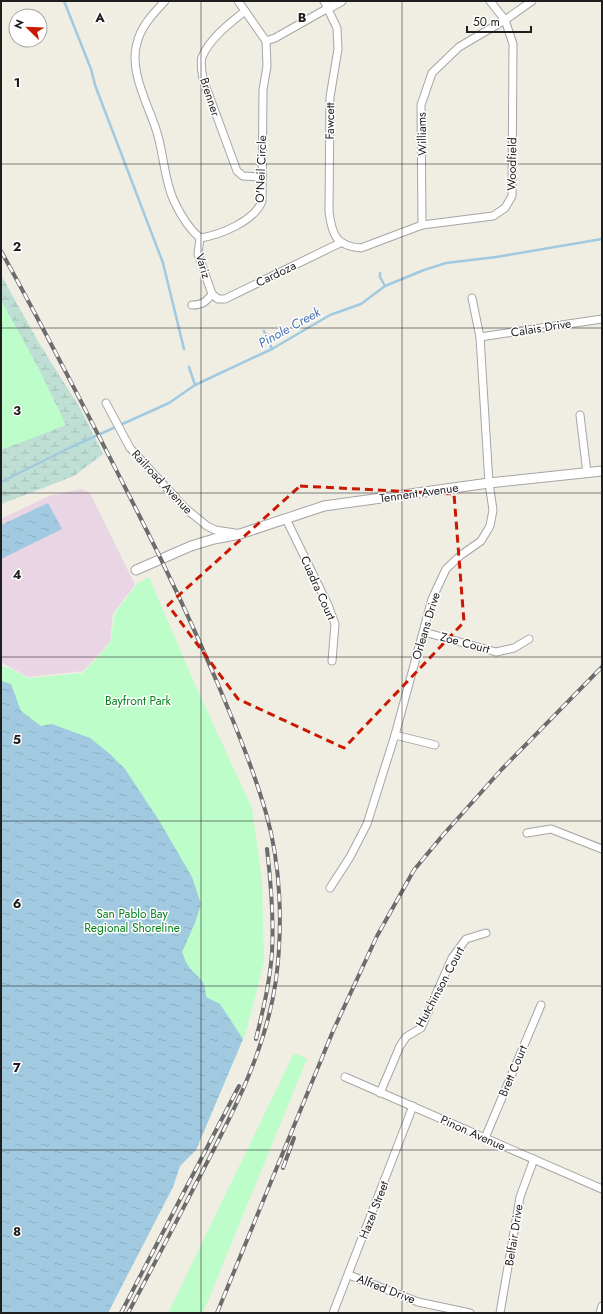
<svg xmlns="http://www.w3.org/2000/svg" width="603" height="1314" viewBox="0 0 603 1314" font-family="Jost,sans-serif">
<defs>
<pattern id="wetland-marsh" width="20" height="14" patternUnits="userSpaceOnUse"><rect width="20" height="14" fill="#bfdfd4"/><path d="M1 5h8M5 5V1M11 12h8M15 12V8" fill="none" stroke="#a4bfb6"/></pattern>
<pattern id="water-ripples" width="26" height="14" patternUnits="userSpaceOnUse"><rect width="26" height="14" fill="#a1cae0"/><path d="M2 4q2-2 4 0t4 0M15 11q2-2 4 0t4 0" fill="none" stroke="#8aadc0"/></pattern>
</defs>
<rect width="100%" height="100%" fill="#f0ede3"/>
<!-- industrial -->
<path fill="#e9d5e3" d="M81 489 90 493 135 585 113 613 110 642 83 671 28 677 1 662V519L49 496Z"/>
<!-- wetland -->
<path fill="url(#wetland-marsh)" d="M1 275 39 343 80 408 103 454 74 476 1 504Z"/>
<!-- park -->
<g fill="#bdfdca">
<path d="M1 300 40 371 66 425 1 450Z"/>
<path d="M149 577 197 689 252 808 262 880 264 962 246 1032 196 1150 180 1166 173 1187 1 1228V666L10 668 28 678 83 673 110 643 115 613 137 584Z"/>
<path d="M294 1053 307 1059 203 1313H168Z"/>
</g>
<!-- water -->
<g fill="url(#water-ripples)">
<path d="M48 503 62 529 1 559V525Z"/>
<path d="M1 681 11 684 21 711 41 726 52 724 90 738 110 754 125 769 160 822 192 877 201 904 195 923 182 952C184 956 185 961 187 964 196 978 206 977 206 997L220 1004 243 1039 196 1150 180 1166 173 1187 108 1313H1Z"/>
</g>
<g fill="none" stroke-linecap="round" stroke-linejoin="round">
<!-- stream -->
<g stroke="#a1cae0" stroke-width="2.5">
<path d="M64 1 91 69 95 85 163 263 184 349"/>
<path d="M380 273V277L385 286"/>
<path d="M264 331 272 349"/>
<path d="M189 367 195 385"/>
<path d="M1 482 69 448 169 403 195 385 272 349 330 315 361 304 385 286 424 270 446 263 496 257 602 239"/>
</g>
<!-- minor casing -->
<g stroke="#a5a5a5" stroke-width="9">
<g id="minor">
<path d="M165 1C153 14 141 26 137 43 128 73 151 109 158 136 164 158 165 182 174 201 181 216 188 228 200 238 220 235 255 221 262 201L263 90 267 66 266 41 238 1"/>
<path d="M324 1 337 28 338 49 330 97 329 212C332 235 336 246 361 248L422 225 493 216 505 208 512 196 513 44 505 20 490 1"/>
<path d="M245 11C230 23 210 38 202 57 200 63 202 72 203 79L237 171 243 176 261 177"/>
<path d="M266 41 275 38 328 8"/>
<path d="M422 225 421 105 432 73 459 47 505 20 532 1"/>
<path d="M200 238 198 254 212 294"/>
<path d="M212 294 218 299H225L340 243"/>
<path d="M192 305C202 305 206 302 212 294"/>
<path d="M480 337 602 319"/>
<path d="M106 403 130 448 185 508 207 526 215 530 235 533"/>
<path d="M580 415 587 473"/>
<path d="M286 519 328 605 335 624 332 661"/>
<path d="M424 632 496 652 514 648 529 639"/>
<path d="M395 735 435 745"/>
<path d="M527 833 551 829 602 849"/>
<path d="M330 888 350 857 367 824 395 735 432 599 446 569 461 555 481 541 490 526 493 510 489 483 480 337 472 298"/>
<path d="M345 1077 602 1189"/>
<path d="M380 1093 400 1046 406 1037 421 1028 452 958 466 939 486 933"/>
<path d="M485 1138 541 1005"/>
<path d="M349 1275 418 1302 470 1313"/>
<path d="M333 1313 413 1106"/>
<path d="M500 1313 520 1197 534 1159"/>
<path d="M600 1313 602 1306"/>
</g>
</g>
<!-- tertiary casing -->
<g stroke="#a5a5a5" stroke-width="11">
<g id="tertiary">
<path d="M328 8 341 1"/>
<path d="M136 570 191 546 214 539 240 534 324 506 489 483 602 471"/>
</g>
</g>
<!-- minor -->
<use href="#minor" stroke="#fff" stroke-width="7"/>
<!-- tertiary -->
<use href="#tertiary" stroke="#fff" stroke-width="9"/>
<!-- rail casing -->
<g stroke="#6c6c6c" stroke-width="4">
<g id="rail">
<path d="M1 251C48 336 92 422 136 509 165 566 192 623 217 682 235 725 253 768 266 813 281 865 283 926 276 980 266 1050 233 1113 201 1174 177 1220 153 1267 128 1313"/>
<path d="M256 1039C263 1010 270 982 272 952 274 917 271 883 267 849"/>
<path d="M283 1168 294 1138"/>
<path d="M121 1313 239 1086"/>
<path d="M217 1313 333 1031 377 936 414 870 443 835 502 769 602 667"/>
</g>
</g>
<!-- rail -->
<use href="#rail" stroke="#fff" stroke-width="2.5" stroke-dasharray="8" stroke-linecap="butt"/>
</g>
<!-- marked area -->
<path fill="none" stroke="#cc1800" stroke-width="3" stroke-dasharray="8 5" stroke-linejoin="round" d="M300 486 454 494 464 622 344 748 238 699 168 605Z"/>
<!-- grid -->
<path fill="none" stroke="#1e1e1e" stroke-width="1" stroke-opacity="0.55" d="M201 1V1313M402 1V1313M1 164H602M1 328H602M1 493H602M1 657H602M1 821H602M1 986H602M1 1150H602"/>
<g text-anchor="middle" stroke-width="3" stroke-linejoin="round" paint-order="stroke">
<!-- street labels -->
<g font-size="12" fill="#1e1e1e" stroke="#fff">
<text transform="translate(210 97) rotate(72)" y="4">Brenner</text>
<text transform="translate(330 121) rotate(-89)" y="4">Fawcett</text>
<text transform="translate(422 134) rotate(-91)" y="4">Williams</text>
<text transform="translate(512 164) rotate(-89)" y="4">Woodfield</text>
<text transform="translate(261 169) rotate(-88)" y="4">O'Neil Circle</text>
<text transform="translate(203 266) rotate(73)" y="4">Variz</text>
<text transform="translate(276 274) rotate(-26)" y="4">Cardoza</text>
<text transform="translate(541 328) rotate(-9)" y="4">Calais Drive</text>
<text transform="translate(162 482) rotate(47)" y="4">Railroad Avenue</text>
<text transform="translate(419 493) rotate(-8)" y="4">Tennent Avenue</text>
<text transform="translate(318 588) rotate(66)" y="4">Cuadra Court</text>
<text transform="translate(426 626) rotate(-73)" y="4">Orleans Drive</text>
<text transform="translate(465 643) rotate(15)" y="4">Zoe Court</text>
<text transform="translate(440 987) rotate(-62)" y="4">Hutchinson Court</text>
<text transform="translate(513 1071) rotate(-67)" y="4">Brett Court</text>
<text transform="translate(473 1133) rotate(24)" y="4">Pinon Avenue</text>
<text transform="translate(374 1210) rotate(-69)" y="4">Hazel Street</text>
<text transform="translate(514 1235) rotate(-81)" y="4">Belfair Drive</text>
<text transform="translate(386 1289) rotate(21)" y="4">Alfred Drive</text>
</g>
<!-- park labels -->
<g font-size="12" fill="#05841e" stroke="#fff">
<text x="138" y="705">Bayfront Park</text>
<text x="132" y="918">San Pablo Bay<tspan x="132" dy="14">Regional Shoreline</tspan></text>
</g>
<!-- water labels -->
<g font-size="13" font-style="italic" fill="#446fb4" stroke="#fff">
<text transform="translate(289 327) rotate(-29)" y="5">Pinole Creek</text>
</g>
</g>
<g font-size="13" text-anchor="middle" font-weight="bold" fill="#1e1e1e" stroke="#fff" stroke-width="3" stroke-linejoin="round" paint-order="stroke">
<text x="100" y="22">A</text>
<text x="302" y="22">B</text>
<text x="17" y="87">1</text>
<text x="17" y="251">2</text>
<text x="17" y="415">3</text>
<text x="17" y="579">4</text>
<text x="17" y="744">5</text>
<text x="17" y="908">6</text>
<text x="17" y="1072">7</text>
<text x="17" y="1236">8</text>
</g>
<!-- border -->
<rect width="603" height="1314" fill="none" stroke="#1e1e1e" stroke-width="4"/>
<!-- north arrow -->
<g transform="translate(28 28) rotate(293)"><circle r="19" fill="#ffffff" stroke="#a5a5a5"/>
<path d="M0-3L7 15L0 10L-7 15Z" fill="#cc1800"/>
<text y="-6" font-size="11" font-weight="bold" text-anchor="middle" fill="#1e1e1e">N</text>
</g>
<!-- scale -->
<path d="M467 26v6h64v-6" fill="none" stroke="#1e1e1e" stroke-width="2"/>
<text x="473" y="26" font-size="12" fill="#1e1e1e" stroke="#ffffff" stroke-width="3" paint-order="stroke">50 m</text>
</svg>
